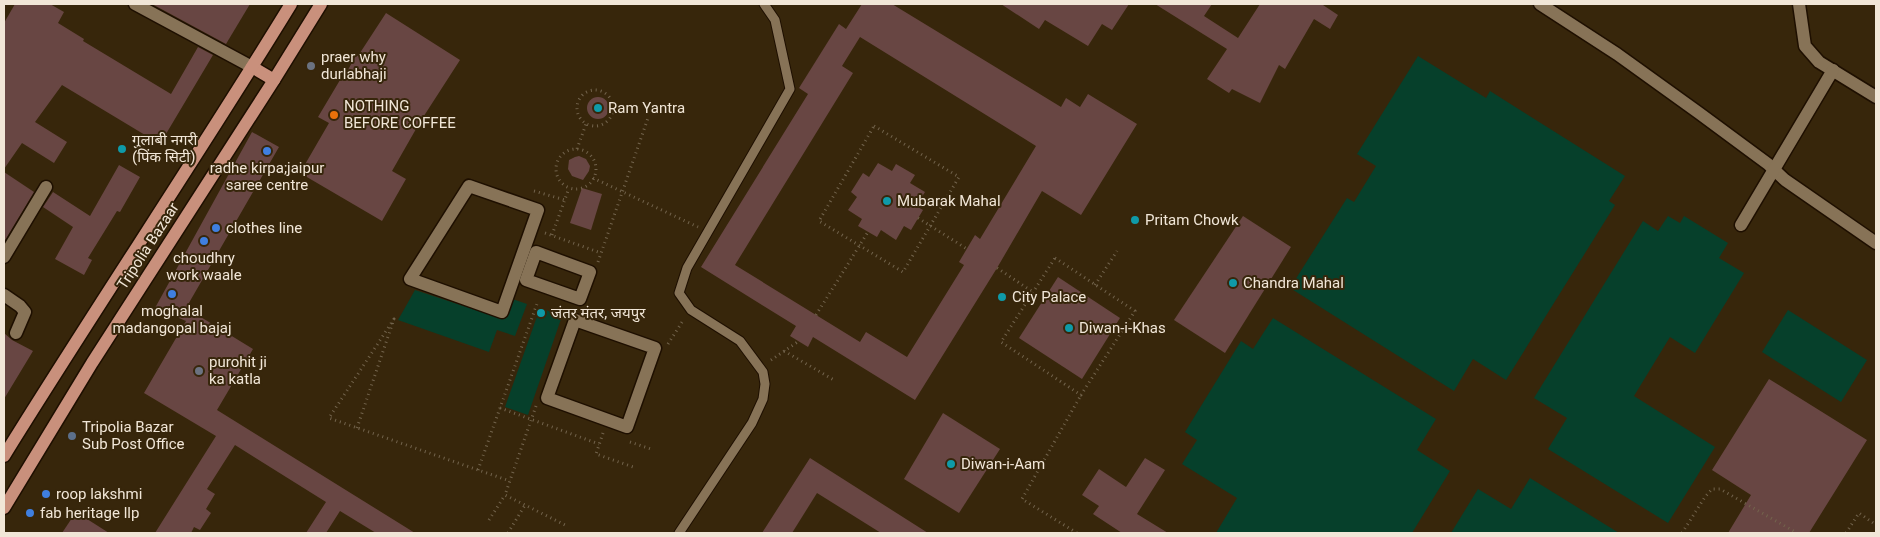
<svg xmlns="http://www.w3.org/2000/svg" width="1880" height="537" viewBox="0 0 1880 537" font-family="Roboto,'Noto Sans Devanagari',sans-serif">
<rect width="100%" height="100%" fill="#37260b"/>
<!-- green -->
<g fill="#06402b">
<path d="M1418 56 1486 98 1490 91 1625 176 1609 201 1615 205 1506 380 1473 359 1454 391 1290 288 1347 198 1354 202 1376 166 1357 154Z"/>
<path d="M1668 216 1680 223 1684 216 1728 243 1719 258 1744 273 1695 353 1670 337 1634 396 1715 447 1668 523 1548 449 1567 418 1534 398 1643 221 1658 231Z"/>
<path d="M415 290 497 317 504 296 527 304 515 336 497 330 489 352 398 320Z"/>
<path d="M540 308 562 316 528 415 505 407Z"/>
<path d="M1788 310 1867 360 1841 402 1762 352Z"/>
<path d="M1273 318 1436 419 1417 450 1450 471 1412 533H1216L1237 498 1182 464 1197 440 1185 432 1241 341 1253 349Z"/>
<path d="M1530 478 1619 533H1451L1478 489 1511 509Z"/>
</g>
<!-- building -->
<g fill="#684643" fill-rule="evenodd">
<path d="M15 4H50L64 12 58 23 84 39 83 41 171 94 198 47 213 55 160 144 62 85 35 122 67 142 54 163 22 143 4 169V23Z"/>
<path d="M152 4H250L226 44Z"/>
<path d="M862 4H892L1061 107 1066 98 1080 107 1088 94 1137 124 1081 215 1042 191 997 268 915 400 813 337 808 347 790 336 796 326 701 267 808 94 799 88 839 24 846 29ZM860 37 1036 146 980 239 975 235 959 262 964 265 907 357 866 332 860 342 735 265 853 73 842 66Z"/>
<path d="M1001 4H1129L1112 30 1102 24 1088 46 1045 20 1039 29Z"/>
<path d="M1155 4H1212L1204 16 1238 38 1260 4H1324L1323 5 1338 15 1330 29 1314 19 1285 69 1279 65 1260 103 1232 89 1229 93 1207 79 1227 49Z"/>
<path d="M386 13 460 60 420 122 392 171 406 179 382 221 300 173 329 123 318 117 340 80 342 81 356 55 358 56Z"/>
<circle cx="598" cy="108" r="11"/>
<path d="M252 132 279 147 186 308 253 349 217 410 415 533H376L340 511 326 533H306L326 502 235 445 207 489 215 494 206 509 211 513 200 530 194 527 191 533H155L216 436 144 393 186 321 155 308Z"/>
<path d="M579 156 586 159 590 166 589 171 583 180 572 176 568 169 569 160 575 157Z"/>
<path d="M878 163 892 171 896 164 915 175 910 183 925 192 916 206 923 210 911 230 904 226 896 240 881 230 877 237 858 226 862 219 848 210 857 197 851 192 863 173 869 177Z"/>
<path d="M119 165 140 177 120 212 117 211 88 258 92 260 84 275 55 259 73 227 43 207 53 192 90 216Z"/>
<path d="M4 172 34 192 4 242Z"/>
<path d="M582 188 602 194 591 230 570 223Z"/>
<path d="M1243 216 1291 247 1225 353 1174 320Z"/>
<path d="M1058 277 1120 318 1082 379 1019 338Z"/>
<path d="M4 333 12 340 33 351 4 399Z"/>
<path d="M1769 379 1867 440 1809 533H1728L1751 495 1712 470Z"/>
<path d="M943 413 1000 449 959 513 904 479Z"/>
<path d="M810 458 928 533H881L817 493 792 533H762Z"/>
<path d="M1145 458 1165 470 1137 514 1168 533H1122L1093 514 1099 506 1082 495 1099 469 1126 487Z"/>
<path d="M76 512 109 533H62Z"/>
</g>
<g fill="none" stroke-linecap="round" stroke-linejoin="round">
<!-- service casing -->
<g stroke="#1e0f00" stroke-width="11">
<path id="service" d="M679 533 752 423 763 399 765 384 763 372 740 341 691 310 679 293 687 268 790 89 775 20 764 4"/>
</g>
<!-- pedestrian casing -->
<g stroke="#1e0f00" stroke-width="15">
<g id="pedestrian">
<path d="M469 186 538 210 502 312 410 279Z"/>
<path d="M536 252 590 272 580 299 526 280Z"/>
<path d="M575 320 655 348 627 427 547 398Z"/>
</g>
</g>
<!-- minor casing -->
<g stroke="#1e0f00" stroke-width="15">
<g id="minor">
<path d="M135 4 252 67"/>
<path d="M1540 4 1617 54 1699 113 1768 164 1785 180 1876 243"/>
<path d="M1799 4 1805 46 1819 62 1876 97"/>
<path d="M1741 225 1833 70"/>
<path d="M4 257 46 187"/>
<path d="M4 295 20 306 25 312 16 333"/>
</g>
</g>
<!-- primary casing -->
<g stroke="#1e0f00" stroke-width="15">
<g id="primary">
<path d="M252 67 274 80"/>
<path d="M4 456C98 304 198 156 291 4"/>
<path d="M4 508 92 363 274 80 321 4"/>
</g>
</g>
<!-- path -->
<g stroke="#73644d" stroke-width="3" stroke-dasharray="1 4" stroke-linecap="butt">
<circle cx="595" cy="108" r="18"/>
<path d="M874 126 959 177 903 272 819 221Z"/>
<path d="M577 149 586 124"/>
<circle cx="576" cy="169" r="20"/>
<path d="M593 178 698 227"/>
<path d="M534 191 565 200"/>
<path d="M918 218 967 249"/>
<path d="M545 233 601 253"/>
<path d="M552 235 569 188"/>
<path d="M1055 258 1135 311 1081 395 1001 342Z"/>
<path d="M598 262 648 118"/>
<path d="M997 268 1033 292"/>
<path d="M1095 285 1117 251"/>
<path d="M816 315 868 232"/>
<path d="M668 344 684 319"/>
<path d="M784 351 834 380"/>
<path d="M771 360 799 341"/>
<path d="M536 406 505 495 565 525"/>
<path d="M500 408 599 444"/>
<path d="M357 428 394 319 329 418C389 439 449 460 510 481"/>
<path d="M603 433 596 454 636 468"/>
<path d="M630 442 651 449"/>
<path d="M478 470 538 301"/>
<path d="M489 520 505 495"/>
<path d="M508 533 525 505"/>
<path d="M1077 533 1022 499 1081 395"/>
<path d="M1682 533 1705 497 1712 489H1720L1797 533"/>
<path d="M1846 533 1859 513 1876 525"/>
</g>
<!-- service -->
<use href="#service" stroke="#877357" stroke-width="9"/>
<!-- pedestrian -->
<use href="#pedestrian" stroke="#877357" stroke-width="12"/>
<!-- minor -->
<use href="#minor" stroke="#877357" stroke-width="12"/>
<!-- primary -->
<use href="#primary" stroke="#c9907c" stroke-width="12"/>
</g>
<!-- markers -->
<g fill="#6b7280" stroke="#37260b" stroke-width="2">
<circle cx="311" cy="66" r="5"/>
<circle cx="199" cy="371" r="5"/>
</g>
<g fill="#0f9aa8" stroke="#37260b" stroke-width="2">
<circle cx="598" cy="108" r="5"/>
<circle cx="122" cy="149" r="5"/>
<circle cx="887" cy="201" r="5"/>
<circle cx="1135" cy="220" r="5"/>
<circle cx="1233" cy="283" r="5"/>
<circle cx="1002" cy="297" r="5"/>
<circle cx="541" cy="313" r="5"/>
<circle cx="1069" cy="328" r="5"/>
<circle cx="951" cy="464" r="5"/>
</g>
<circle fill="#e8710a" stroke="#37260b" stroke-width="2" cx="334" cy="115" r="5"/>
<g fill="#3f7fe0" stroke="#37260b" stroke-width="2">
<circle cx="267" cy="151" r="5"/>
<circle cx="216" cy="228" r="5"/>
<circle cx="204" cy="241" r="5"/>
<circle cx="172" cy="294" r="5"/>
<circle cx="46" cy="494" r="5"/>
<circle cx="30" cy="513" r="5"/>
</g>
<circle fill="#5c6f8a" stroke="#37260b" stroke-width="2" cx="72" cy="436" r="5"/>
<g text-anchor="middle" stroke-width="4" stroke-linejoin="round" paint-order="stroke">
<!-- poi labels -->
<g font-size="15" fill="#f1e6d7" stroke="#37260b" text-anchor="start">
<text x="321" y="62">praer why<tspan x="321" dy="17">durlabhaji</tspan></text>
<text x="344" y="111">NOTHING<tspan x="344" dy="17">BEFORE COFFEE</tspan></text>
<text x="608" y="113">Ram Yantra</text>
<text x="132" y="145">गुलाबी नगरी<tspan x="132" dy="17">(पिंक सिटी)</tspan></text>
<text x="267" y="173" text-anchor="middle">radhe kirpa;jaipur<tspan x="267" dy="17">saree centre</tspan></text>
<text x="897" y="206">Mubarak Mahal</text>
<text x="1145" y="225">Pritam Chowk</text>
<text x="226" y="233">clothes line</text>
<text x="204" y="263" text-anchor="middle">choudhry<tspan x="204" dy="17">work waale</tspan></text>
<text x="1243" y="288">Chandra Mahal</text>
<text x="1012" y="302">City Palace</text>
<text x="172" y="316" text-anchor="middle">moghalal<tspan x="172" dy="17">madangopal bajaj</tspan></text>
<text x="551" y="318">जंतर मंतर, जयपुर</text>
<text x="1079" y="333">Diwan-i-Khas</text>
<text x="209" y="367">purohit ji<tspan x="209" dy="17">ka katla</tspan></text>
<text x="82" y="432">Tripolia Bazar<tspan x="82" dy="17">Sub Post Office</tspan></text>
<text x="961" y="469">Diwan-i-Aam</text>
<text x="56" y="499">roop lakshmi</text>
<text x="40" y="518">fab heritage llp</text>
</g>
<!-- street labels -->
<g font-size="15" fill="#f1e6d7" stroke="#37260b">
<text transform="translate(148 246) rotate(-57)" y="5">Tripolia Bazaar</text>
</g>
</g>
<!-- border -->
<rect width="1880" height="537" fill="none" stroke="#f1e6d7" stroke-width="10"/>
</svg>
